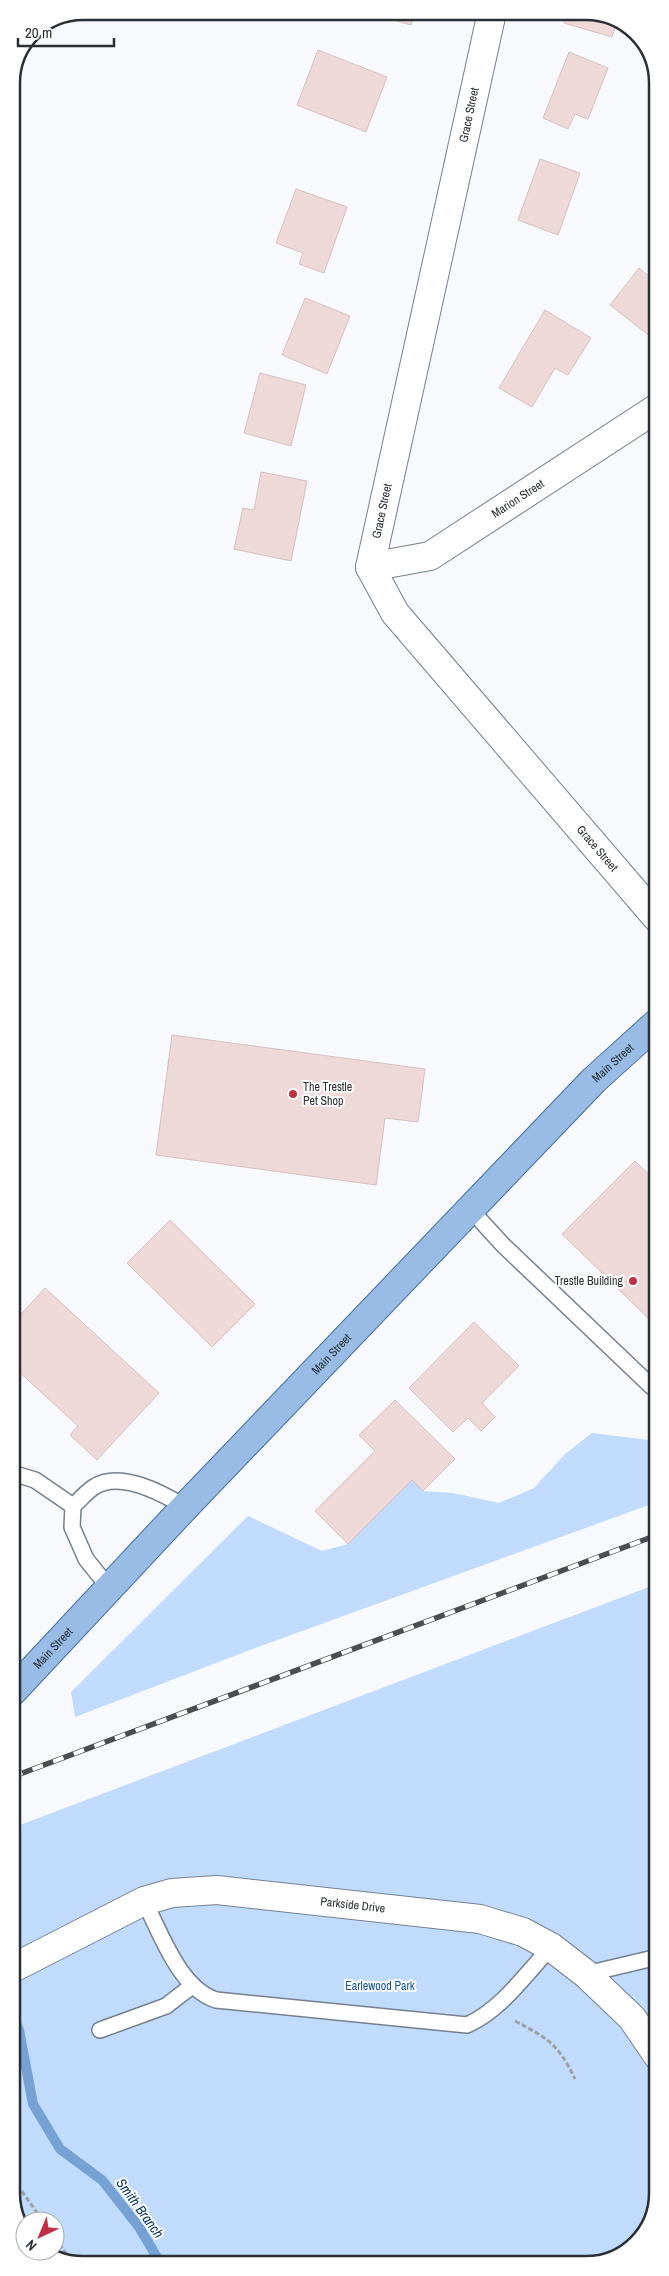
<svg xmlns="http://www.w3.org/2000/svg" width="669" height="2276" viewBox="0 0 669 2276" font-family="'Archivo Narrow',sans-serif">
<rect width="100%" height="100%" fill="#f7f9fc"/>
<!-- green -->
<g fill="#c0dbfc">
<path d="M592 1433 657 1441V1502L250 1650 75 1717 71 1692 248 1516 322 1551 348 1544 412 1480 423 1491 453 1493 499 1503 534 1488 565 1454Z"/>
<path d="M657 1584 658 2193 640 2240 600 2263 78 2265 46 2251H55V2221H25V2229L13 2207 12 1828Z"/>
</g>
<g fill="none" stroke-linecap="round" stroke-linejoin="round">
<!-- stream -->
<path stroke="#76a1d4" stroke-width="10" d="M13 2017 19 2030 33 2104 60 2149 102 2180 139 2227 161 2264"/>
</g>
<!-- building -->
<g fill="#eed9d8" stroke="#d5c0bf">
<path d="M364 12H414L411 25Z"/>
<path d="M567 12H595L617 22 612 37 564 23Z"/>
<path d="M318 50 387 77 366 132 297 105Z"/>
<path d="M569 52 608 68 588 119 575 114 568 129 543 118Z"/>
<path d="M540 159 580 173 558 235 518 220Z"/>
<path d="M296 189 347 207 324 273 299 264 303 253 276 243Z"/>
<path d="M639 268 656 282V341L610 305Z"/>
<path d="M305 298 350 316 327 374 282 355Z"/>
<path d="M545 310 591 338 568 375 555 368 532 407 499 388Z"/>
<path d="M260 373 306 385 291 446 244 433Z"/>
<path d="M261 472 307 481 291 561 234 549 243 508 254 510Z"/>
<path d="M172 1035 425 1069 418 1122 385 1118 376 1185 156 1155Z"/>
<path d="M635 1161 657 1182V1327L562 1234Z"/>
<path d="M170 1220 255 1304 212 1347 127 1263Z"/>
<path d="M45 1288 159 1393 97 1460 70 1435 78 1426 16 1369 12 1373V1324Z"/>
<path d="M474 1322 519 1366 482 1403 495 1417 481 1431 468 1418 453 1432 409 1388Z"/>
<path d="M395 1400 455 1459 423 1491 412 1480 348 1544 315 1511 375 1451 359 1435Z"/>
</g>
<g fill="none" stroke-linecap="round" stroke-linejoin="round">
<!-- lane casing -->
<g stroke="#75808d" stroke-width="18">
<g id="lane">
<path d="M471 1210 503 1245 652 1387"/>
<path d="M12 1473 35 1480 73 1506C80 1500 86 1492 94 1487 120 1470 162 1493 185 1507"/>
<path d="M73 1506 72 1527 86 1559 110 1589"/>
<path d="M144 1901C161 1933 179 1988 216 2000L467 2025C501 2010 525 1975 551 1947"/>
<path d="M586 1974 658 1957"/>
<path d="M100 2030 166 2006 192 1986"/>
</g>
</g>
<!-- street casing -->
<g stroke="#75808d" stroke-width="30">
<g id="street">
<path id="s1" d="M492 12 370 567 395 613 657 918"/>
<path id="s2" d="M370 567 430 556 657 408"/>
<path id="s3" d="M13 1968 144 1901 172 1893 217 1890 480 1919 523 1932 551 1947 586 1974 632 2018 658 2056"/>
</g>
</g>
<!-- primary casing -->
<g stroke="#456e9d" stroke-width="30">
<g id="primary">
<path id="s4" d="M12 1692 185 1507 594 1080 657 1023"/>
</g>
</g>
<!-- path -->
<g stroke="#9da0a4" stroke-width="3" stroke-dasharray="5 2.5" stroke-linecap="butt">
<path d="M515 2021C549 2039 558 2044 575 2079"/>
<path d="M13 2179 43 2221"/>
<path d="M55 2238 72 2262"/>
</g>
<!-- lane -->
<use href="#lane" stroke="#fff" stroke-width="15"/>
<!-- street -->
<use href="#street" stroke="#fff" stroke-width="28"/>
<!-- primary -->
<use href="#primary" stroke="#98bce6" stroke-width="28"/>
<!-- rail casing -->
<g stroke="#4a4e53" stroke-width="5.5">
<path id="rail" d="M12 1777 657 1535"/>
</g>
<!-- rail -->
<use href="#rail" stroke="#fff" stroke-width="4" stroke-dasharray="11" stroke-linecap="butt"/>
</g>
<!-- markers -->
<g fill="#c13145" stroke="#fff" stroke-width="2">
<circle cx="293" cy="1094" r="5"/>
<circle cx="633" cy="1281" r="5"/>
</g>
<g text-anchor="middle" stroke-width="4" stroke-linejoin="round" paint-order="stroke">
<!-- street labels -->
<g font-size="12" fill="#2a2f34" stroke="#fff">
<text transform="translate(469 115) rotate(-78)" y="4">Grace Street</text>
<text dy="4" stroke="none"><textPath href="#s2" startOffset="166">Marion Street</textPath></text>
<text transform="translate(382 511) rotate(-78)" y="4">Grace Street</text>
<text dy="4" stroke="none"><textPath href="#s1" startOffset="931">Grace Street</textPath></text>
<text dy="4" stroke="none"><textPath href="#s4" startOffset="870">Main Street</textPath></text>
<text dy="4" stroke="none"><textPath href="#s4" startOffset="465">Main Street</textPath></text>
<text dy="4" stroke="none"><textPath href="#s4" startOffset="60">Main Street</textPath></text>
<text dy="4" stroke="none"><textPath href="#s3" startOffset="358">Parkside Drive</textPath></text>
</g>
<!-- poi labels -->
<g font-size="12" fill="#2a2f34" stroke="#fff" text-anchor="start">
<text x="303" y="1091">The Trestle<tspan x="303" dy="14">Pet Shop</tspan></text>
<text x="623" y="1285" text-anchor="end">Trestle Building</text>
</g>
<!-- park labels -->
<g font-size="12" fill="#195594" stroke="#fff">
<text x="380" y="1990">Earlewood Park</text>
</g>
<!-- water labels -->
<g font-size="14" font-style="italic" fill="#093867" stroke="#fff">
<text transform="translate(140 2208) rotate(54)" y="5">Smith Branch</text>
</g>
</g>
<!-- crop -->
<path d="M0 0H669V2276H0ZM83 20H586A63 63 0 0 1 649 83V2193A63 63 0 0 1 586 2256H83A63 63 0 0 1 20 2193V83A63 63 0 0 1 83 20Z" fill="#fff" fill-rule="evenodd"/>
<path fill="none" stroke="#2a2f34" stroke-width="2.5" d="M83 20H586A63 63 0 0 1 649 83V2193A63 63 0 0 1 586 2256H83A63 63 0 0 1 20 2193V83A63 63 0 0 1 83 20Z"/>
<!-- north arrow -->
<g transform="translate(40 2236) rotate(224)"><circle r="24" fill="#ffffff" stroke="#aaacae"/>
<path d="M0-4L9 19L0 12L-9 19Z" fill="#c13145"/>
<text y="-8" font-size="14" font-weight="bold" text-anchor="middle" fill="#2a2f34">N</text>
</g>
<!-- scale -->
<path d="M18 38v8h96v-8" fill="none" stroke="#2a2f34" stroke-width="2.5"/>
<text x="25" y="38" font-size="15" fill="#2a2f34" stroke="#ffffff" stroke-width="4" paint-order="stroke">20 m</text>
</svg>
